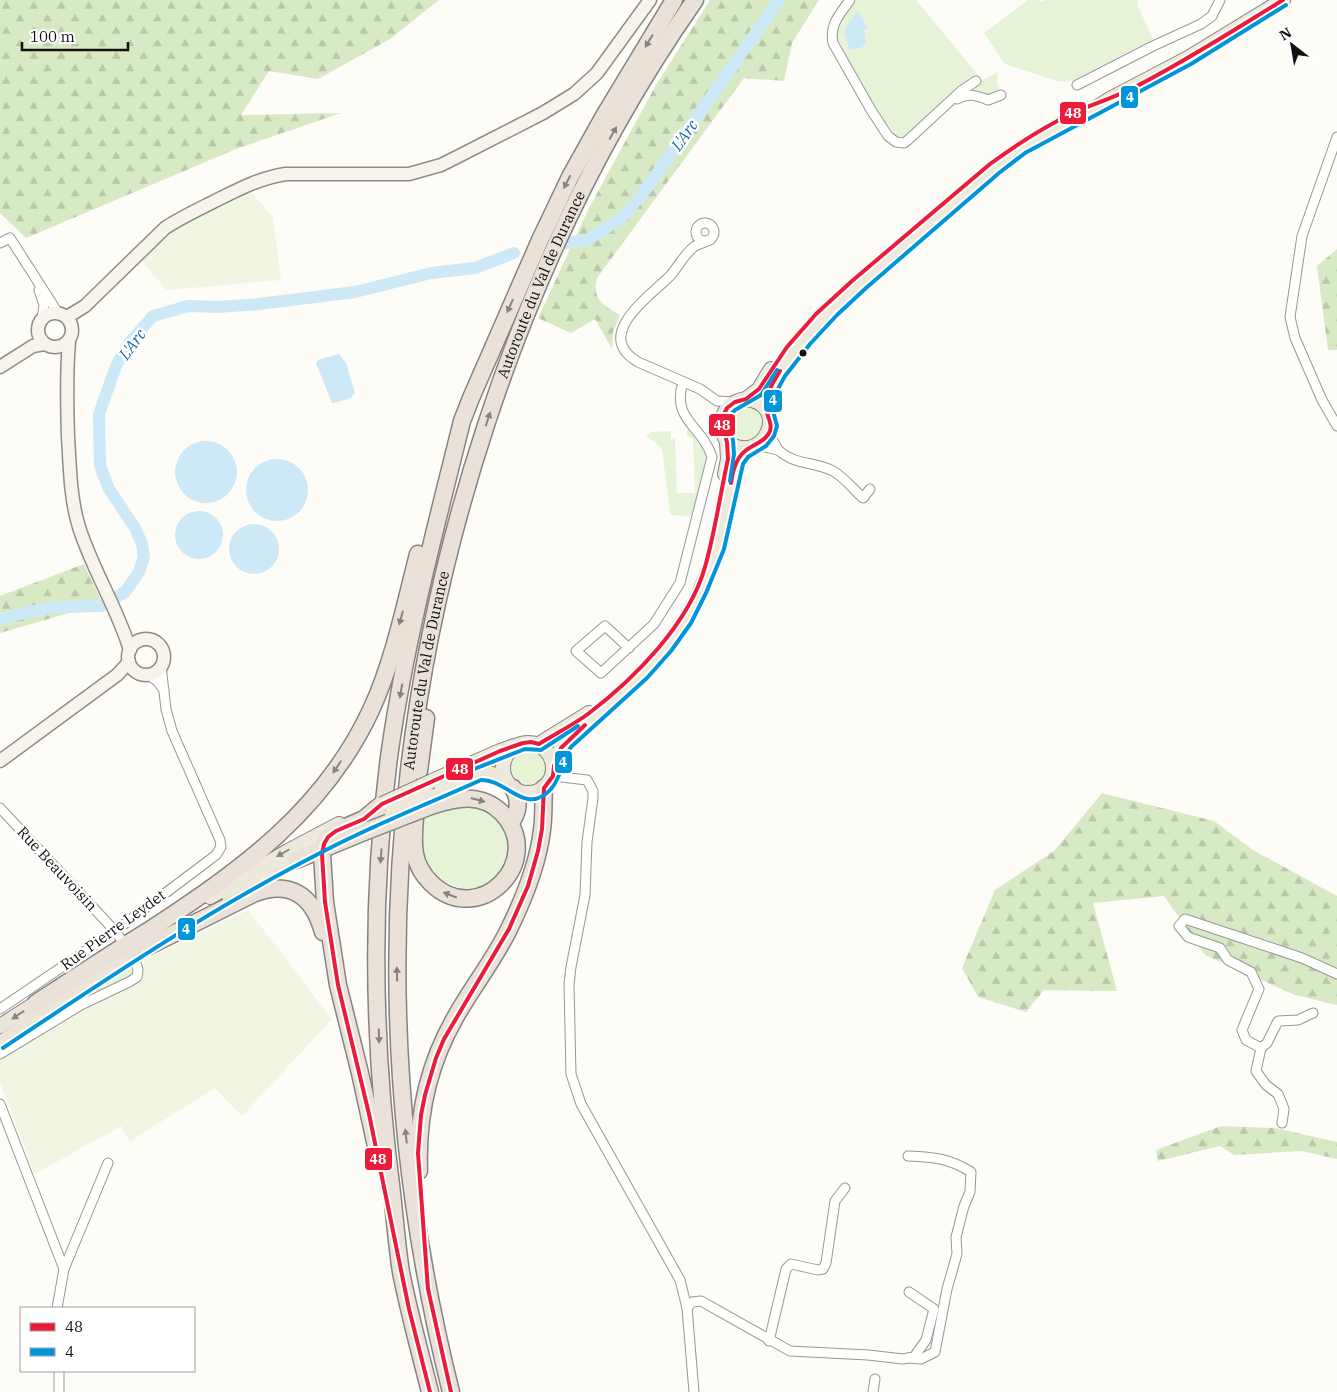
<svg xmlns="http://www.w3.org/2000/svg" width="1337" height="1392" viewBox="0 0 1337 1392" font-family="'IBM Plex Serif',serif">
<defs>
<pattern id="forest-firs" width="22" height="20" patternUnits="userSpaceOnUse" patternTransform="scale(1.25)"><rect width="22" height="20" fill="#d8eac5"/><path d="M5 1l3.5 6h-7zM16 11l3.5 6h-7z" fill="#b8c8a8"/></pattern>
</defs>
<rect width="100%" height="100%" fill="#fdfcf7"/>
<!-- grass -->
<g fill="#e7f3d7">
<path d="M857 0H916L978 75 955 88 904 137 896 136 875 107 838 40C835 25 848 12 857 0Z"/>
<path d="M1028 0H1040L1042 2 1045 0H1138L1137 4 1153 39 1073 80 1065 82 1057 81 1005 64 984 33Z"/>
<path d="M998 72 997 84 1001 92 990 97 980 91 971 89 970 86Z"/>
<circle cx="745" cy="424" r="17"/>
<path d="M687 429H690L704 448 707 455V463L693 517 673 515 670 513 662 449 655 442 646 437 651 432 671 431V439H675L677 493H695L693 438 687 437Z"/>
<path d="M528 747 540 751 544 761 547 762C548 770 547 778 540 783 514 801 491 754 528 747Z"/>
<path d="M450 804 484 807 503 823 511 844 503 872 496 880 476 892 465 890 445 882 427 865 424 853 422 817Z"/>
<path d="M132 964V974L127 978 76 1004 13 1042 74 999Z"/>
</g>
<!-- forest -->
<g fill="url(#forest-firs)">
<path d="M0 0H439L390 39 318 79 269 71 241 115 341 113 236 149 26 238 0 213Z"/>
<path d="M710 0H819L792 43 784 81 744 78 597 278C592 300 603 305 620 315L613 332 612 349 595 319 571 333 538 318 589 208 656 85Z"/>
<path d="M1337 249V350H1328L1317 266Z"/>
<path d="M84 564 104 607 69 613 0 633V596Z"/>
<path d="M1102 793 1214 821 1253 850 1337 896V1005L1295 995 1205 955 1164 896 1093 903 1117 991 1044 990 1026 1012 978 997 962 968 995 890 1054 851Z"/>
<path d="M1221 1126 1275 1128 1337 1142V1159L1301 1151 1234 1155 1220 1146 1158 1161 1156 1150Z"/>
</g>
<!-- pitch -->
<g fill="#f0f6e1">
<path d="M250 191 273 217 281 280 166 290 142 260 172 229Z"/>
<path d="M248 910 332 1019 242 1116 215 1088 130 1141 121 1126 35 1174 0 1083V1058L142 979 145 960Z"/>
</g>
<!-- water -->
<g fill="#cde8f7">
<path d="M858 11 868 28 864 31 866 43 861 48 850 50 844 33 847 25Z"/>
<path d="M339 354 346 363 355 393 351 398 334 403H332L316 363 318 360Z"/>
<circle cx="206" cy="472" r="31"/>
<circle cx="277" cy="490" r="31"/>
<circle cx="199" cy="535" r="24"/>
<circle cx="254" cy="549" r="25"/>
</g>
<g fill="none" stroke-linecap="round" stroke-linejoin="round">
<!-- river -->
<g stroke="#cde8f7" stroke-width="12">
<path d="M567 243 587 240 622 218 646 189 779 0"/>
<path d="M0 619 28 612 61 607 101 606 125 592 139 572 144 557 142 544 135 528 109 489 100 466 99 414 116 366 128 344 153 316 188 306 218 307 259 304 355 292 431 273 475 268 514 253"/>
</g>
<!-- minor casing -->
<g stroke="#979795" stroke-width="11">
<g id="minor">
<path d="M850 0C840 14 829 25 833 43L871 110 888 136 896 142 904 143 908 140 961 91 976 81"/>
<path d="M1077 85 1153 46 1201 24 1212 16 1220 0"/>
<path d="M957 99C968 93 976 95 988 100L1001 95"/>
<path d="M1337 137 1302 236 1290 317 1295 338 1322 400 1337 426"/>
<circle cx="705" cy="232" r="9"/>
<path d="M710 240C705 242 699 244 695 246 685 253 678 267 670 276 648 298 593 335 638 362L700 389 717 401 735 402"/>
<path d="M0 243 10 238 58 313"/>
<path d="M39 290 44 305 42 319"/>
<path d="M756 445 778 450 769 433"/>
<path d="M778 450C796 466 814 461 833 471 844 477 854 490 863 498L870 489"/>
<path d="M629 648 605 626 576 651 601 673 654 624 680 583 712 457C702 425 671 420 683 382"/>
<path d="M149 675 158 682 164 690"/>
<path d="M553 776 587 780 593 791V798L587 842 585 895 571 967 569 984 571 1074 581 1104 680 1280 687 1308 694 1392"/>
<path d="M0 808 115 931 120 938"/>
<path d="M0 1009 115 931 216 855 221 847 220 840 172 731 166 709 161 666"/>
<path d="M1313 1013 1298 1020 1278 1021 1267 1043 1261 1048 1246 1040 1242 1030 1259 989 1251 972 1228 960 1220 948 1188 937 1179 926 1185 919 1302 958 1337 974"/>
<path d="M1261 1048 1256 1071 1266 1085 1278 1094 1284 1109 1282 1123"/>
<path d="M0 1054 81 1005 129 982 137 977 138 970 136 963"/>
<path d="M0 1104 64 1269 57 1308"/>
<path d="M64 1269 108 1163"/>
<path d="M687 1308 692 1302 701 1301 790 1351 868 1355 903 1359 914 1357 926 1340 934 1309 909 1292"/>
<path d="M769 1341 786 1269 791 1264 818 1270 823 1269 826 1263 835 1201 845 1188"/>
<path d="M908 1358 921 1359 935 1352 947 1289 957 1254 956 1237 964 1206 970 1192 971 1172C949 1158 933 1157 908 1156"/>
<path d="M59 1392V1371"/>
<path d="M873 1392 875 1379"/>
</g>
</g>
<!-- secondary casing -->
<g stroke="#8e8d8b" stroke-width="15">
<g id="secondary">
<circle cx="55" cy="330" r="17"/>
<path d="M67 317 85 306 165 228C180 218 197 210 213 202 237 190 259 178 286 174H409L441 165 457 157 543 113 574 94 597 73 650 0"/>
<path d="M69 342C66 374 67 405 68 437 70 467 70 498 79 527 92 569 117 607 130 650"/>
<path d="M0 367 33 346 44 344"/>
<circle cx="146" cy="657" r="18"/>
<path d="M0 761 117 675 129 662"/>
</g>
</g>
<!-- primary casing -->
<g stroke="#858482" stroke-width="16">
<g id="primary">
<path d="M746 399 759 389 771 369"/>
<path d="M746 399C792 404 764 468 727 442 716 422 723 403 746 399Z"/>
<path d="M766 408 771 386 779 372 797 348 824 317 995 168 1022 148 1088 113 1110 99 1188 58 1283 0"/>
<path d="M725 474 728 459 727 442"/>
<circle cx="528" cy="768" r="25"/>
<path d="M539 744 589 713"/>
<path d="M554 766 561 748 617 698 649 667 679 631 696 601 718 548 731 490 733 469 738 459 748 448"/>
<path d="M432 781 500 751 514 746"/>
<path d="M431 796C452 786 484 762 506 780"/>
<path d="M229 896 305 855"/>
<path d="M210 897 288 851 339 824"/>
</g>
</g>
<!-- trunk casing -->
<g stroke="#858482" stroke-width="16">
<g id="trunk">
<path d="M0 1026 36 1003"/>
<path d="M0 1043 133 954"/>
</g>
</g>
<!-- motorway casing -->
<g stroke="#858482" stroke-width="19">
<g id="motorway">
<path d="M419 771 426 718"/>
<path d="M417 800C415 817 412 837 415 854 417 865 423 875 431 883 479 930 547 860 502 813 481 792 456 798 431 806"/>
<path d="M510 823C519 813 520 800 513 788"/>
<path d="M296 860 364 832"/>
<path d="M133 954 255 893C291 880 313 896 323 932"/>
<path d="M36 1003C74 978 112 953 151 929 241 870 324 811 371 710 393 663 405 605 418 554"/>
<path d="M379 1160 360 1073 338 985 325 902 322 854 324 844 328 837 336 831 364 819 382 804"/>
<path d="M419 1171C417 1117 428 1065 455 1018 472 987 495 959 510 927 525 896 538 864 542 830 544 816 543 802 544 788"/>
<path d="M430 1392C420 1352 409 1313 401 1272 397 1246 395 1220 392 1193 373 1047 370 896 390 750 406 639 435 530 462 421L471 398 540 240 570 177 604 116 674 0"/>
<path id="s1" d="M451 1392C369 1066 381 744 486 425 535 275 604 130 695 0"/>
</g>
</g>
<!-- minor -->
<use href="#minor" stroke="#fffffe" stroke-width="9"/>
<!-- secondary -->
<use href="#secondary" stroke="#f6f4eb" stroke-width="12"/>
<!-- primary -->
<use href="#primary" stroke="#ede9dc" stroke-width="14"/>
<!-- trunk -->
<use href="#trunk" stroke="#ece5da" stroke-width="14"/>
<!-- motorway -->
<use href="#motorway" stroke="#eae1d8" stroke-width="16"/>
<!-- primary-bridge casing -->
<g stroke="#858482" stroke-width="16" stroke-linecap="butt">
<g id="primary-bridge">
<path d="M382 804 432 781"/>
<path d="M392 813 431 796"/>
</g>
</g>
<!-- motorway-bridge casing -->
<g stroke="#858482" stroke-width="19" stroke-linecap="butt">
<path id="motorway-bridge" d="M364 832 431 806"/>
</g>
<!-- primary-bridge -->
<use href="#primary-bridge" stroke="#ede9dc" stroke-width="14"/>
<!-- motorway-bridge -->
<use href="#motorway-bridge" stroke="#eae1d8" stroke-width="16"/>
<!-- bus-1 casing -->
<g stroke="#fff" stroke-width="8">
<g id="bus-1">
<path d="M731 483C733 469 737 454 751 447 757 443 765 441 769 433 774 424 766 416 766 407 766 394 773 382 780 371"/>
<path d="M430 1392 409 1309 369 1114 338 985 325 902 322 854 324 844 328 837 336 831 364 819 382 804 500 751 523 743 531 742 539 744C555 734 573 725 588 714 634 679 689 624 705 567 715 532 720 495 728 459L727 442 722 426V418L727 408 735 402 746 399 759 389 787 347 816 314 852 281 990 164C1016 145 1042 128 1071 114 1092 104 1114 98 1135 87 1186 61 1234 30 1283 0"/>
<path d="M451 1392 428 1289 418 1153 421 1115 425 1095 436 1058 444 1039 509 929 528 886 538 851 542 829 544 788 553 776 554 766 561 748 585 725"/>
</g>
</g>
<!-- bus-2 casing -->
<g stroke="#fff" stroke-width="8">
<g id="bus-2">
<path d="M730 481 734 454 733 440 728 424 730 415 735 410 761 395 777 370"/>
<path d="M459 775 525 749 541 750 578 726"/>
<path d="M3 1048C108 978 213 907 326 850 376 824 430 803 481 780 507 779 526 817 551 789 562 777 561 760 571 747L647 678 671 651 691 623 706 593 724 549 743 464 748 457 766 446 774 436 777 426 772 407 774 396 785 376 810 344 837 315 866 288 999 173 1025 153 1191 64 1286 5"/>
</g>
</g>
<!-- bus-1 -->
<use href="#bus-1" stroke="#ed1a3a" stroke-width="4"/>
<!-- bus-2 -->
<use href="#bus-2" stroke="#0095db" stroke-width="4"/>
</g>
<!-- one-way arrows -->
<defs><path id="oneway-solid" d="M-6-.8H1V-3.2L6.5 0L1 3.2V.8H-6Z" transform="scale(1.25)"/></defs>
<g fill="#88837e">
<use href="#oneway-solid" transform="translate(649 41) rotate(121)"/>
<use href="#oneway-solid" transform="translate(613 133) rotate(-61)"/>
<use href="#oneway-solid" transform="translate(567 182) rotate(117)"/>
<use href="#oneway-solid" transform="translate(510 306) rotate(114)"/>
<use href="#oneway-solid" transform="translate(488 419) rotate(-72)"/>
<use href="#oneway-solid" transform="translate(401 618) rotate(105)"/>
<use href="#oneway-solid" transform="translate(401 691) rotate(100)"/>
<use href="#oneway-solid" transform="translate(337 767) rotate(124)"/>
<use href="#oneway-solid" transform="translate(478 800) rotate(15)"/>
<use href="#oneway-solid" transform="translate(381 856) rotate(94)"/>
<use href="#oneway-solid" transform="translate(450 895) rotate(-159)"/>
<use href="#oneway-solid" transform="translate(397 974) rotate(-91)"/>
<use href="#oneway-solid" transform="translate(379 1036) rotate(88)"/>
<use href="#oneway-solid" transform="translate(406 1136) rotate(-96)"/>
</g>
<use fill="#8a8881" href="#oneway-solid" transform="translate(283 853) rotate(150)"/>
<use fill="#898680" href="#oneway-solid" transform="translate(18 1015) rotate(146)"/>
<!-- markers -->
<circle fill="#111" stroke="#fff" stroke-width="2" cx="803" cy="353" r="4.5"/>
<g text-anchor="middle" stroke-width="5" stroke-linejoin="round" paint-order="stroke">
<!-- street labels -->
<g font-size="15" fill="#111" stroke="#fff">
<text dy="5" stroke="none"><textPath href="#s1" startOffset="1132">Autoroute du Val de Durance</textPath></text>
<text dy="5" stroke="none"><textPath href="#s1" startOffset="728">Autoroute du Val de Durance</textPath></text>
<text transform="translate(57 869) rotate(47)" y="5">Rue Beauvoisin</text>
<text transform="translate(113 930) rotate(-36)" y="5">Rue Pierre Leydet</text>
</g>
<!-- water labels -->
<g font-size="16" font-style="italic" fill="#1768a6" stroke="#fff">
<text transform="translate(684 135) rotate(-55)" y="6">L'Arc</text>
<text transform="translate(132 344) rotate(-54)" y="6">L'Arc</text>
</g>
</g>
<g stroke="#fff" stroke-width="2">
<rect x="1120" y="85" width="19" height="24" rx="5" fill="#0095db"/>
<rect x="1059" y="101" width="28" height="24" rx="5" fill="#ed1a3a"/>
<rect x="763" y="389" width="20" height="24" rx="5" fill="#0095db"/>
<rect x="708" y="413" width="28" height="24" rx="5" fill="#ed1a3a"/>
<rect x="554" y="750" width="19" height="24" rx="5" fill="#0095db"/>
<rect x="445" y="757" width="29" height="24" rx="5" fill="#ed1a3a"/>
<rect x="177" y="917" width="19" height="24" rx="5" fill="#0095db"/>
<rect x="364" y="1147" width="29" height="24" rx="5" fill="#ed1a3a"/>
</g>
<g font-size="14" text-anchor="middle" font-weight="bold" fill="#fff">
<text x="1130" y="102">4</text>
<text x="1073" y="118">48</text>
<text x="773" y="405">4</text>
<text x="722" y="430">48</text>
<text x="563" y="767">4</text>
<text x="460" y="774">48</text>
<text x="186" y="934">4</text>
<text x="378" y="1164">48</text>
</g>
<!-- legend -->
<rect x="20" y="1307" width="175" height="65" fill="#ffffff" stroke="#a0a0a0"/>
<rect x="30" y="1323" width="25" height="8" fill="#ed1a3a" stroke="#a0a0a0"/>
<text x="65" y="1332" font-size="15" fill="#111111">48</text>
<rect x="30" y="1348" width="25" height="8" fill="#0095db" stroke="#a0a0a0"/>
<text x="65" y="1357" font-size="15" fill="#111111">4</text>
<!-- north arrow -->
<g transform="translate(1292 45) rotate(329)" stroke="#ffffff" stroke-width="4" paint-order="stroke">
<path d="M0-4L9 19L0 12L-9 19Z" fill="#111111"/>
<text y="-8" font-size="14" font-weight="bold" text-anchor="middle" fill="#111111">N</text>
</g>
<!-- scale -->
<path d="M22 42v8h106v-8" fill="none" stroke="#111111" stroke-width="2.5"/>
<text x="30" y="42" font-size="15" fill="#111111" stroke="#ffffff" stroke-width="4" paint-order="stroke">100 m</text>
</svg>
